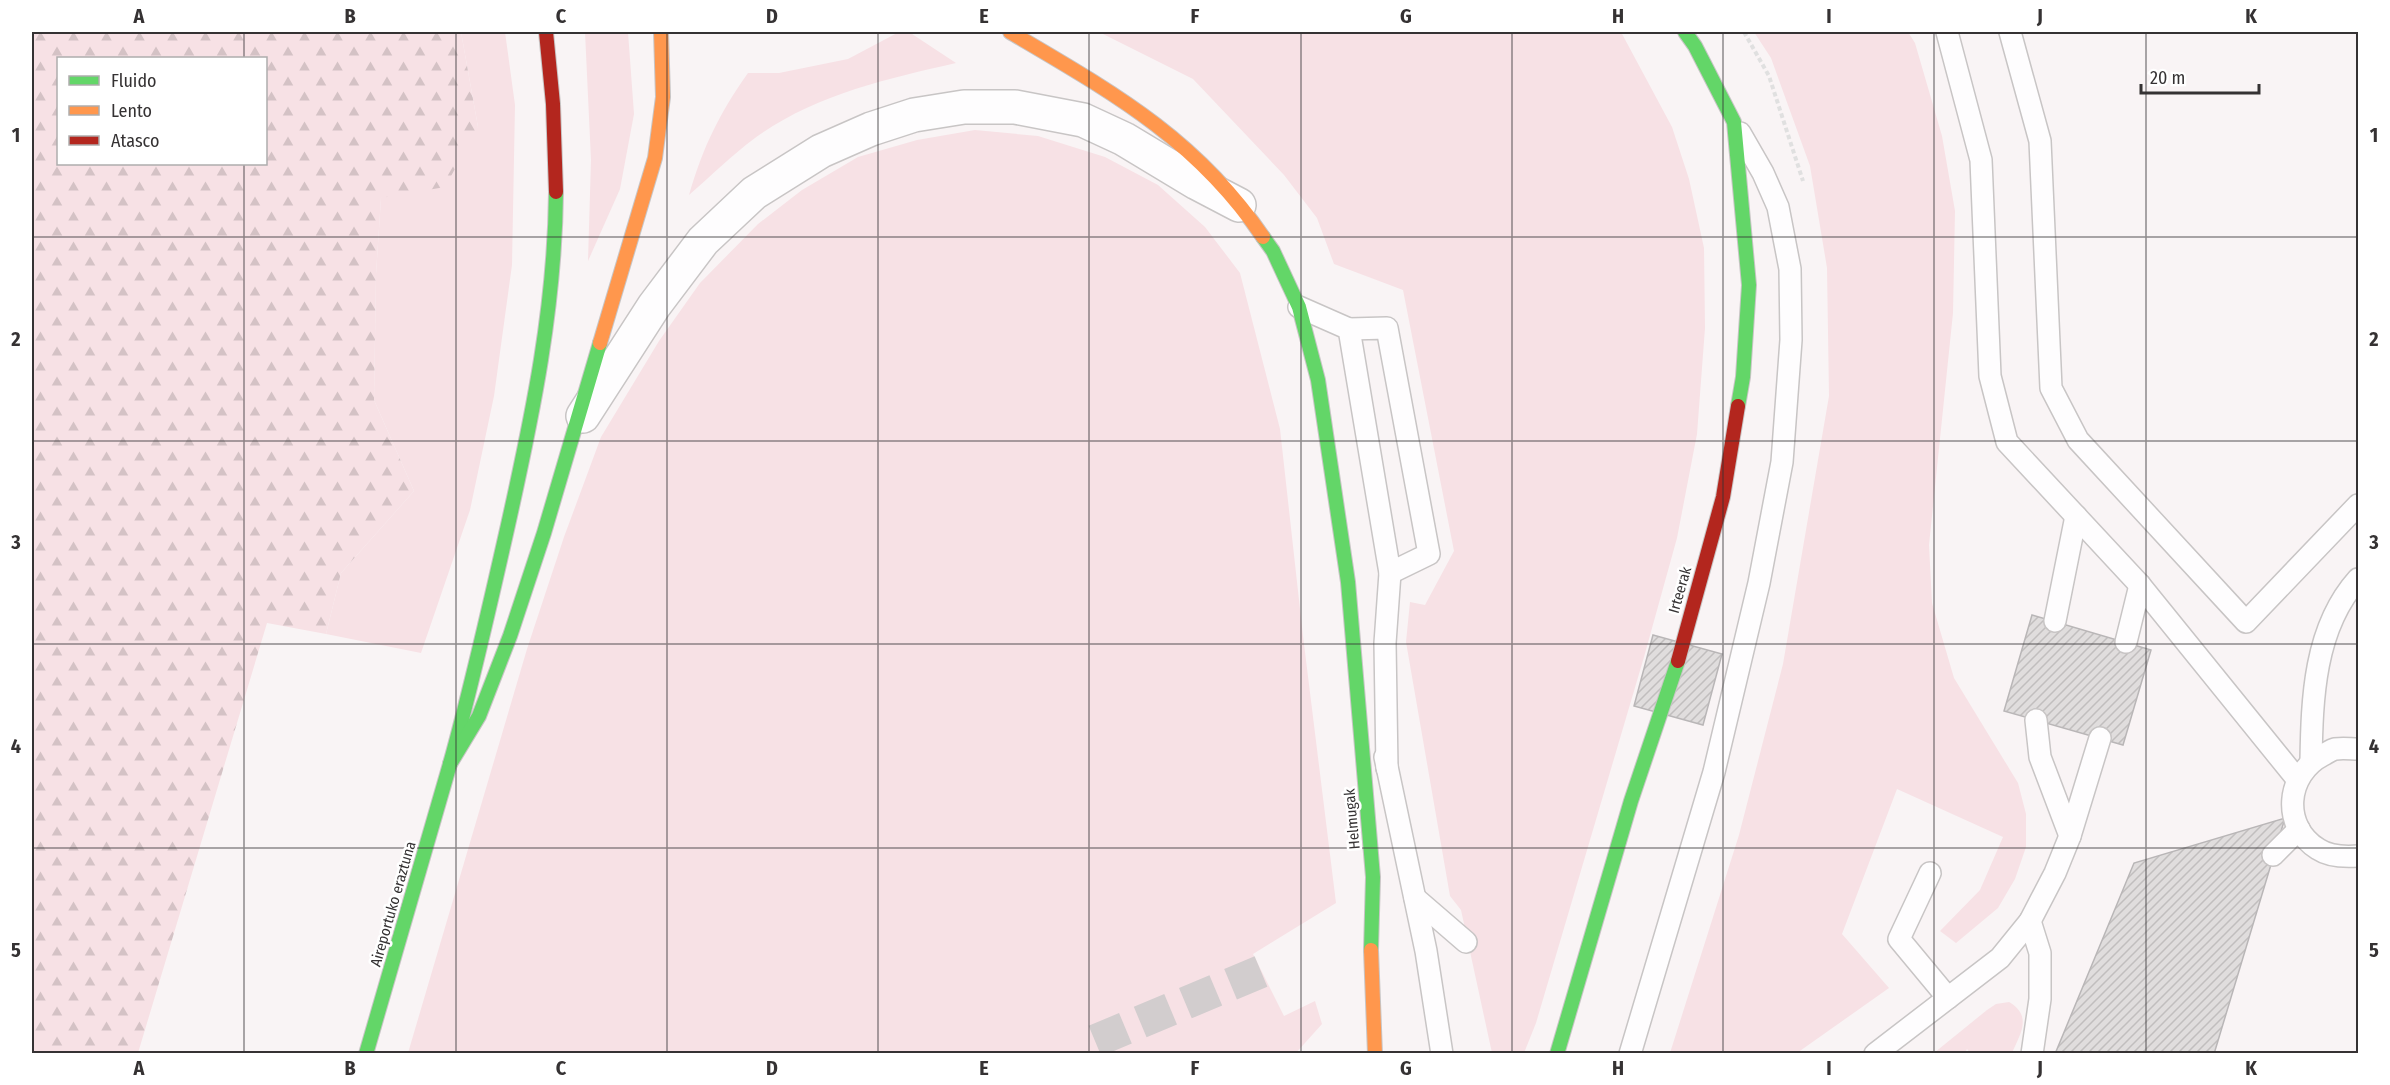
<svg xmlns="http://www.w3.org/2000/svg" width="2390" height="1085" viewBox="0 0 2390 1085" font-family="'Fira Sans Condensed',sans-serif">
<defs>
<pattern id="forest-firs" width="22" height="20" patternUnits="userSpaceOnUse" patternTransform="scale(1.5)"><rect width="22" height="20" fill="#f7e1e5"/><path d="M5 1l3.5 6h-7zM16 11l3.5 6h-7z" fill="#d4c2c5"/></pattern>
<pattern id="building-hatch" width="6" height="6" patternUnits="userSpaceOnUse" patternTransform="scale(1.5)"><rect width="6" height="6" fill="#e0dddd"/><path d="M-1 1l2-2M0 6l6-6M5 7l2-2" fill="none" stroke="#c1bebe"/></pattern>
</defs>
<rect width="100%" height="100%" fill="#f9f4f5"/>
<!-- grass -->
<g fill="#f7e1e5">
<path d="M461 32H505L515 105 512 265 494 396 470 510 421 653 326 634 341 573 414 491 374 400 376 274 381 198 478 127Z"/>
<path d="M585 32H628L634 114 620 189 588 261 591 160Z"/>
<path d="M899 32H909L956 63C886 79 814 95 755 138 732 155 711 176 689 195 703 147 719 114 748 73H779L848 59Z"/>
<path d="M1099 32H1621L1672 127 1689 179 1704 248 1705 328 1697 434 1677 538 1644 657 1536 1023 1524 1053H1492L1461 910 1450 896 1406 642 1410 602 1425 605 1454 551 1403 290 1334 264 1317 218 1284 175 1193 79Z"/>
<path d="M1754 32H1908L1915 43 1942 136 1955 211 1953 313 1929 545 1932 603 1954 678 2018 783 2026 814V847L2015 879 1998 908 1956 943 1940 931 1980 890 2003 837 1897 789 1842 934 1889 988 1797 1053H1670L1739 835 1783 664 1829 396 1827 268 1810 166 1771 58Z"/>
<path d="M975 130 1038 136 1105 157 1158 185 1205 227 1240 273 1280 429 1303 636 1336 903 1253 954 1284 1016 1315 1001 1322 1024 1295 1054 408 1053 527 649 564 537 601 437 659 341 700 283 758 224 802 190 858 157 917 140Z"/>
<path d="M2009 1002C2033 1016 2020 1034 2012 1053H1970L1967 1049 1965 1053H1934L1987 1010 1996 1004Z"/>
</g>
<!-- forest -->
<path fill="url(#forest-firs)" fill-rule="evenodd" d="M32 32H461L478 127 445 187 381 198 376 274 374 400 414 491 341 573 326 634 267 623 138 1053H32ZM58 58H266V164H58Z"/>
<!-- building -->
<g fill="url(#building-hatch)" stroke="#b9b6b7" stroke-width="1.5">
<path d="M2032 615 2151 650 2123 745 2004 711Z"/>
<path d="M1653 635 1722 654 1703 725 1634 706Z"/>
<path d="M2285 818 2214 1054H2055L2134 863Z"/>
</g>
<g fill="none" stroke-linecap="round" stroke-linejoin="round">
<!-- street-tunnel -->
<path stroke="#d2cdce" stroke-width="33" stroke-dasharray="33 16" stroke-linecap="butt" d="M1095 1041 1262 971"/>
<!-- lane casing -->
<g stroke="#c8c5c5" stroke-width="24">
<g id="lane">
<path d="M1947 32 1981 160 1990 376 2007 442 2140 585 2297 779"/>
<path d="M2010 32 2040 141 2051 388 2078 440 2246 622 2358 505"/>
<path d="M1299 307 1349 329 1390 573 1385 643 1387 768"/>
<path d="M1349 329 1387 328 1429 554 1390 573"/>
<path d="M2055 621 2076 516"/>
<path d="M2126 642 2140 585"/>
<path d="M2036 720 2040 757 2070 836"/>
<path d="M2358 749C2351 749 2343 748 2335 749 2331 750 2327 753 2323 755 2286 774 2281 826 2318 849 2330 857 2345 857 2358 856"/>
<path d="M1385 757 1426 951 1442 1054"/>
<path d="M2311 761C2312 699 2314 628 2358 579"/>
<path d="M2273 855 2299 829"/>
<path d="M1930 873 1899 939 1948 998"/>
<path d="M1415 898 1466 942"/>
<path d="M2030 921 2040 953V999L2032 1054"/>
<path d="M1630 1054 1714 772 1759 583 1782 462 1791 340 1790 269 1778 207 1763 173 1740 133"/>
<path d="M1875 1054 2000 958 2030 921 2055 873 2070 836 2100 738"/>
</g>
</g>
<!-- street casing -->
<g stroke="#c8c5c5" stroke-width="36">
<path id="street" d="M583 416 654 306 703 241 754 193 821 151 871 129 914 115 964 107H1015L1083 120 1124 139 1197 183 1239 205"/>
</g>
<!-- fast casing -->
<g stroke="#c8c5c5" stroke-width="16">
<g id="fast">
<path d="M1685 32 1695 46 1734 122 1749 285 1743 377 1738 406"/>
<path d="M1263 237 1273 251 1299 307 1318 380 1348 582 1373 877 1371 950"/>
<path d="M450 764C472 685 490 605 508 525 533 413 555 307 556 192"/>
<path d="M366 1054 450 764 479 716 510 636 544 533 600 343"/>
<path d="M1557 1054 1631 801 1678 661"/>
</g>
</g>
<!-- slow casing -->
<g stroke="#c8c5c5" stroke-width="16">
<g id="slow">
<path d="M1010 32C1110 91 1196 138 1263 237"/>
<path d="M600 343 655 158 663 97 661 32"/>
<path d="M1371 950 1375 1054"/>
</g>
</g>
<!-- jam casing -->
<g stroke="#c8c5c5" stroke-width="16">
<g id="jam">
<path d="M546 32 553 104 556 192"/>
<path d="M1678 661 1723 497 1738 406"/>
</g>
</g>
<!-- path -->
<path stroke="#e0e0e0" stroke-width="4" stroke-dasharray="4.5 3" stroke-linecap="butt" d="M1744 32 1769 76 1803 181"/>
<!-- lane -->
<use href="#lane" stroke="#fefdfe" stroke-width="21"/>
<!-- street -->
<use href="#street" stroke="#fefdfe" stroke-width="33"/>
<!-- fast -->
<use href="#fast" stroke="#63d668" stroke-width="14"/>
<!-- slow -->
<use href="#slow" stroke="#ff974d" stroke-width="14"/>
<!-- jam -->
<use href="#jam" stroke="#b3261e" stroke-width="14"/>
</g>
<!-- grid -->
<path fill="none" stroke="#353233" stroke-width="1.5" stroke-opacity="0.55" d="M244 32V58M456 32V1054M667 32V1054M878 32V1054M1089 32V1054M1301 32V1054M1512 32V1054M1723 32V1054M1934 32V1054M2146 32V1054M244 164V1054M32 237H2358M32 441H2358M32 644H2358M32 848H2358"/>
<g text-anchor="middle" stroke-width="5" stroke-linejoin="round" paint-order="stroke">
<!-- street labels -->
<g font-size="15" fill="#353233" stroke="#fff">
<text transform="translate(1680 590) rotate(-74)" y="5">Irteerak</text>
<text transform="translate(1352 819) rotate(-95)" y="5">Helmugak</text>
<text transform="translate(393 904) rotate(-74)" y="5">Aireportuko eraztuna</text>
</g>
</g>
<!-- border -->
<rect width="2390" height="1085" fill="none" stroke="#ffffff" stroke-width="66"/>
<!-- legend -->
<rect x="57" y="57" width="210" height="108" fill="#ffffff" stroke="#aeadad" stroke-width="1.5"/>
<rect x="69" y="76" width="30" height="9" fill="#63d668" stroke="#aeadad" stroke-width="1.5"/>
<text x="111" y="87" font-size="18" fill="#353233">Fluido</text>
<rect x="69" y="106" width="30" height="9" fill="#ff974d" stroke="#aeadad" stroke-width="1.5"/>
<text x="111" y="117" font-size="18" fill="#353233">Lento</text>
<rect x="69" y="136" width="30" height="9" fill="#b3261e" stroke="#aeadad" stroke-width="1.5"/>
<text x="111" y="147" font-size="18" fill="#353233">Atasco</text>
<!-- scale -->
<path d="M2141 84v9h118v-9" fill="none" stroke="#353233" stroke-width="3"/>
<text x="2150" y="84" font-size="18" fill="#353233" stroke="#ffffff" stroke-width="4.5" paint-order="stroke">20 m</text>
<rect x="33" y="33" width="2324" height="1019" fill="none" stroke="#353233" stroke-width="2"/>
<g font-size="20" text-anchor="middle" font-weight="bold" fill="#353233">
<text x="139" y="23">A</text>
<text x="350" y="23">B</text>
<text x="561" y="23">C</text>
<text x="772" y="23">D</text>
<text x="984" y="23">E</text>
<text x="1195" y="23">F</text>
<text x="1406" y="23">G</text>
<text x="1618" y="23">H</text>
<text x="1829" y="23">I</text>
<text x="2040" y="23">J</text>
<text x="2251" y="23">K</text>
<text x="16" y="142">1</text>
<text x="2374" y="142">1</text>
<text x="16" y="346">2</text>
<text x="2374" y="346">2</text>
<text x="16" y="549">3</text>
<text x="2374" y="549">3</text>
<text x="16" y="753">4</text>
<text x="2374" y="753">4</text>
<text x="16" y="957">5</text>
<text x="2374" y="957">5</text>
<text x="139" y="1075">A</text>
<text x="350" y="1075">B</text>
<text x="561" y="1075">C</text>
<text x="772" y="1075">D</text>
<text x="984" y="1075">E</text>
<text x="1195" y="1075">F</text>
<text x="1406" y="1075">G</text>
<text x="1618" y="1075">H</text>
<text x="1829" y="1075">I</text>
<text x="2040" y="1075">J</text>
<text x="2251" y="1075">K</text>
</g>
</svg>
